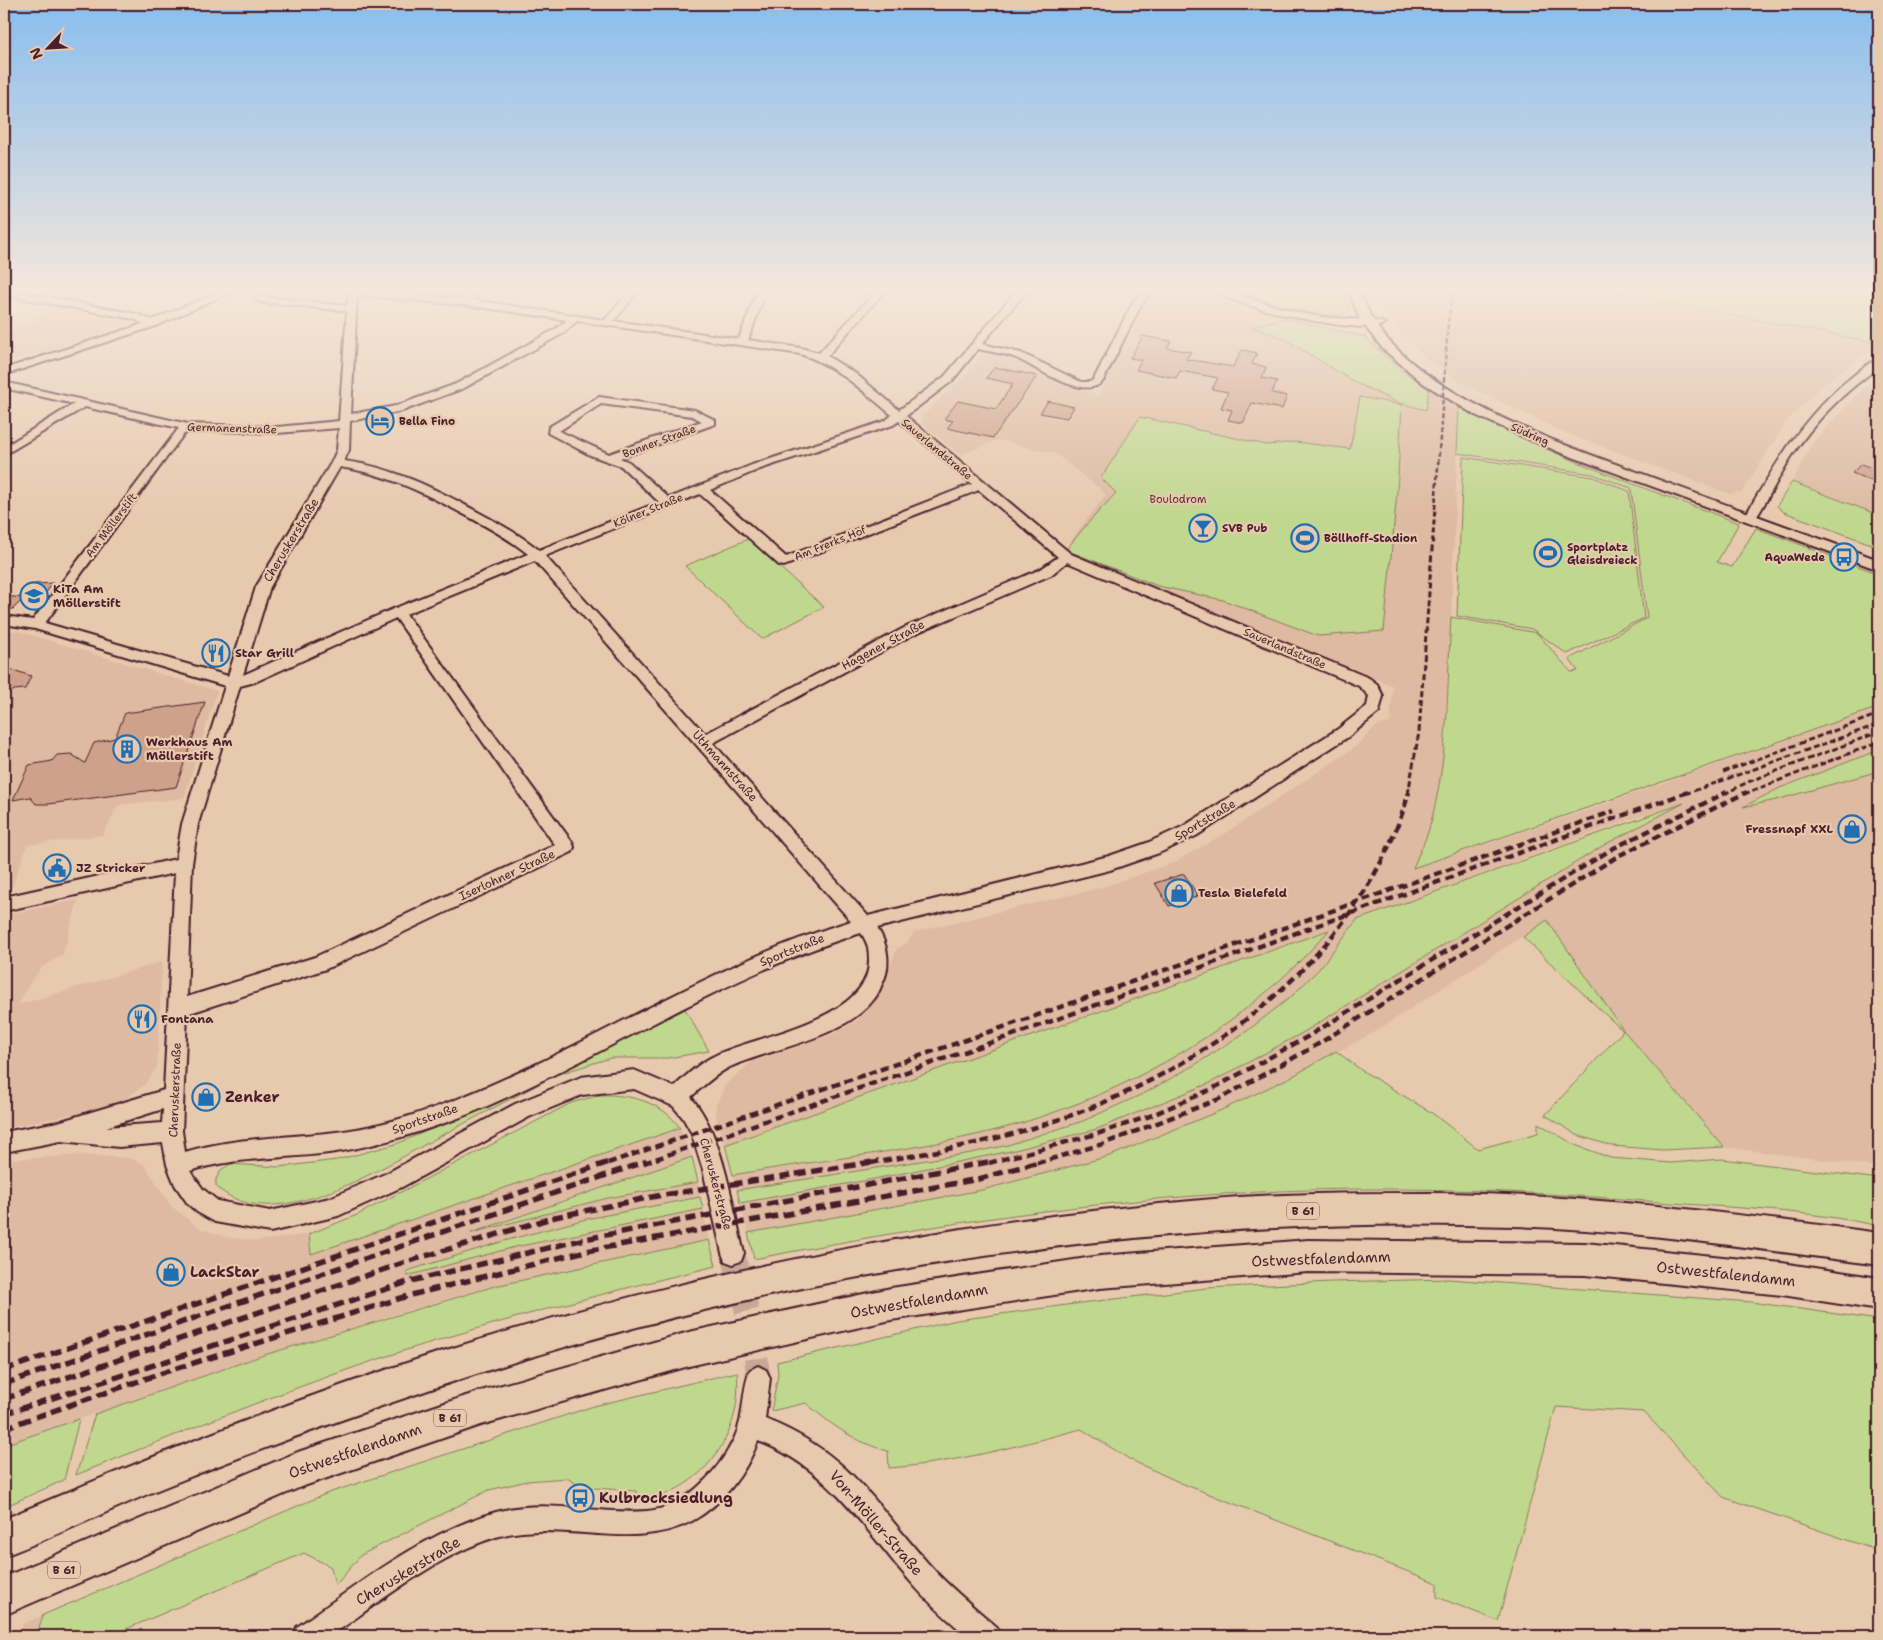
<svg xmlns="http://www.w3.org/2000/svg" width="1883" height="1640" viewBox="0 0 1883 1640" font-family="'Shantell Sans',sans-serif">
<rect width="100%" height="100%" fill="#e7c9ae"/>
<filter id="ink" filterUnits="userSpaceOnUse"><feTurbulence type="fractalNoise" baseFrequency=".02" numOctaves="2"/><feDisplacementMap in="SourceGraphic" scale="10" xChannelSelector="R" yChannelSelector="G"/><feConvolveMatrix kernelMatrix="1 2 1 2 8 2 1 2 1" color-interpolation-filters="sRGB"/></filter>
<g filter="url(#ink)">
<!-- built -->
<g fill="#ddbaa1">
<path d="M1162 289H1198L1272 315 1268 316 1275 321 1253 327 1283 338 1356 383 1426 410 1429 389 1459 407 1451 617 1443 758 1439 790 1429 831 1414 868 1588 810 1879 707V750L1780 788 1745 806 1776 800 1879 771V1167L1724 1147 1624 1031 1547 920 1376 1031 1295 1075 1224 1109 1110 1156 982 1190 748 1233 740 1203 874 1179 1011 1151 1097 1129 1210 1083 1304 1032 1604 845 1681 804 1629 820 1357 920 1319 969 1292 996 1247 1031 1198 1063 1145 1093 1082 1121 1008 1145 971 1153 737 1190 733 1175 874 1154 1016 1124 1131 1079 1182 1051 1231 1020 1275 986 1327 930 725 1145 716 1116V1105L725 1085 751 1062 834 1034 856 1021 866 1012 880 992 897 949 908 942 914 932 1100 888 1173 863 1224 834 1354 748 1377 726 1390 723 1393 686 1064 550 1106 494 1056 454 998 440 960 455 922 424V416L967 374 982 355 990 353 1011 357 1069 385 1099 396 1144 305Z"/>
<path d="M1376 289H1594L1879 344 1823 384 1787 421 1742 492 1730 494 1558 430 1457 380 1424 356 1398 332 1383 311Z"/>
<path d="M59 306 139 320 78 342 4 363V336Z"/>
<path d="M1872 384 1879 386V515L1792 482 1812 443 1864 388Z"/>
<path d="M4 629 21 632 217 691 184 798 118 805 103 835 27 845 10 892 4 894Z"/>
<path d="M78 900 63 954 42 967 28 986 18 1005 162 962 157 1067 145 1084 124 1100 95 1110 4 1128V915Z"/>
<path d="M680 1128 692 1157 480 1230 608 1198 698 1182 700 1197 586 1219 504 1241 408 1271 407 1275 515 1247 703 1209 709 1240 495 1286 409 1310 261 1356 4 1445V1160L78 1155 130 1158 144 1164 171 1206 199 1228 226 1237 257 1241 309 1234 311 1253Z"/>
<path d="M43 1615 37 1636H20L23 1624Z"/>
</g>
<!-- green -->
<g fill="#c0d78e" stroke="#857b5c">
<path d="M1245 289H1345L1349 310C1337 326 1256 298 1238 291Z"/>
<path d="M1594 289H1686L1692 291 1695 289H1879V343Z"/>
<path d="M1283 318 1365 337 1399 368 1429 389 1426 410 1396 402 1356 383 1283 338 1252 327Z"/>
<path d="M1360 397 1402 405 1397 492 1384 631 1318 636 1223 600 1158 586 1066 550 1086 525 1116 493 1101 478 1140 417 1267 445 1296 442 1350 449Z"/>
<path d="M1459 407C1548 455 1644 488 1739 523L1717 562 1732 567 1756 528 1879 574V707L1413 868C1418 855 1425 842 1429 829 1449 761 1447 687 1451 617L1537 633 1571 672 1578 671 1569 659 1647 618 1631 488 1592 474 1457 453Z"/>
<path d="M1463 457 1593 477 1629 491 1644 618 1567 654 1532 629 1457 616Z"/>
<path d="M1792 482 1879 515V547L1784 512 1777 506Z"/>
<path d="M748 539 824 607 762 639 685 566Z"/>
<path d="M1879 750V771L1776 800 1743 807 1780 788Z"/>
<path d="M1684 803 1604 845 1304 1032 1210 1083 1097 1129 1011 1151 874 1179 740 1203 737 1190 971 1153 1008 1145 1083 1121 1145 1093 1198 1063 1247 1031 1292 996 1319 969 1357 920Z"/>
<path d="M1547 920 1624 1031 1724 1147 1663 1150 1612 1146 1577 1135 1545 1115 1623 1031 1523 937Z"/>
<path d="M1329 930C1248 1024 1134 1090 1015 1125 923 1151 827 1158 733 1175L725 1145Z"/>
<path d="M685 1009 709 1051 668 1058H610L556 1075C519 1095 481 1114 444 1134 390 1163 272 1241 216 1186V1179L221 1170 230 1164 279 1167 337 1160 396 1144 509 1096Z"/>
<path d="M1336 1051 1361 1070 1432 1113 1478 1149 1538 1133V1123L1575 1145 1611 1158 1671 1163 1722 1159 1879 1179V1226C1808 1210 1732 1208 1659 1202 1527 1191 1393 1185 1261 1192 1091 1200 921 1226 754 1259L748 1233 982 1190 1110 1156 1224 1109 1295 1075Z"/>
<path d="M600 1095C630 1094 663 1102 680 1128L311 1254 309 1234 357 1215 571 1103Z"/>
<path d="M692 1157 698 1182 608 1198 471 1233Z"/>
<path d="M700 1197 703 1209 515 1247 407 1276V1271L504 1241 586 1219Z"/>
<path d="M709 1240 716 1266C612 1291 508 1318 406 1350 294 1386 185 1431 76 1475L95 1414 261 1356 495 1286Z"/>
<path d="M1449 1279 1751 1302 1879 1320V1551L1723 1497 1644 1412 1556 1407 1498 1621 1437 1597V1583L1181 1483 1131 1460 1081 1429C1018 1446 955 1463 889 1468L888 1451C856 1443 830 1424 806 1403L771 1411 778 1375 777 1362 957 1320 1081 1303 1207 1288 1331 1282Z"/>
<path d="M737 1372C744 1436 701 1493 637 1502L636 1491 581 1487 567 1478 527 1481 489 1490 361 1555 335 1586 331 1567 304 1553 110 1636H37L43 1615 328 1493 594 1406Z"/>
<path d="M79 1419 64 1480 4 1507V1445Z"/>
</g>
<!-- building -->
<g fill="#cfa18a" stroke="#4a1f2b">
<path d="M1143 336 1171 341 1167 348 1191 352 1186 359 1233 367 1242 350 1257 353 1252 364 1266 367 1262 378 1277 381 1272 393 1287 396 1282 409 1252 403 1243 423 1228 420 1232 410 1221 408 1228 392 1212 389 1218 378 1180 371 1176 378 1136 370 1141 360 1130 358Z"/>
<path d="M995 367 1037 376 993 438 947 428 953 421 944 419 958 401 996 409 1013 384 986 378Z"/>
<path d="M1048 401 1074 407 1067 418 1040 413Z"/>
<path d="M1861 464 1879 471V484L1852 473Z"/>
<path d="M53 583 43 597 24 599 35 584Z"/>
<path d="M4 596 24 598 13 609H4Z"/>
<path d="M4 667 31 676 25 689 14 690 4 698Z"/>
<path d="M205 702 176 787 48 804H36L30 797 13 800 29 765 52 761 57 755 71 754 85 763 94 743 115 738 125 713Z"/>
<path d="M1184 874 1198 896 1169 906 1155 883Z"/>
</g>
<g fill="none" stroke-linecap="round" stroke-linejoin="round">
<!-- minor-tunnel -->
<path stroke="#c8a794" stroke-width="24" stroke-dasharray="24 12" stroke-linecap="butt" d="M733 1253 755 1344 758 1378"/>
<!-- minor casing -->
<g stroke="#4a1f2b" stroke-width="4">
<g id="minor">
<path d="M4 289 137 314 152 320 226 289H238L156 326 4 375V369L143 324 134 319 4 295Z"/>
<path d="M349 289 462 299 475 289H484L472 300 605 320 631 289H640L614 321 739 339 758 289H767L748 340 801 348 819 353 878 289H887L827 356 856 374 899 410 944 377 1018 289H1028L982 344 1021 353 1081 382H1090L1094 379 1133 302 1147 289H1156L1142 303 1103 381C1085 402 1036 367 1016 358 1004 353 990 352 978 349L952 381 906 416 1071 554 1369 678 1377 684 1383 696 1379 712 1348 737 1196 836 1159 853 1110 870 877 928C888 944 891 965 883 982 880 988 878 995 874 999 845 1038 772 1048 730 1067 716 1074 703 1086 691 1097 724 1136 732 1205 744 1253L741 1261 733 1264 725 1261 722 1253 703 1170 691 1132 683 1118 673 1106 634 1089 582 1095 529 1117 402 1187 338 1216 270 1232 215 1222 197 1212 188 1204 175 1185 167 1165 163 1143 119 1147 61 1141 4 1152V1132L58 1122 164 1090 175 873 4 911V897L176 859 182 824 225 686 35 629 4 624V616L33 620 179 428 85 407 4 455V447L74 404 4 388V382L188 424 277 427 339 421 347 311 260 302 255 299 260 296 347 306ZM357 295 464 305 567 320 554 330 456 384 396 406 351 414ZM577 321 800 354C836 365 863 391 892 415L885 421 752 465 669 498 629 462 620 458 715 424V420L695 410 599 397 549 427 548 433 590 455 621 466 659 502 539 550C519 534 498 523 476 511 434 488 392 467 344 461L349 450 350 421 402 411 464 388 562 334ZM601 404 692 416 702 421 609 454 559 431ZM899 421 972 484 786 557 710 490 760 469 893 425ZM339 428 337 450 331 463 256 587 228 676 45 623 183 435 190 430 277 433ZM340 467C388 474 428 495 469 517 489 528 510 539 528 554L393 609 243 675 270 587ZM979 490 1058 557 1041 569 904 628 705 734 545 556 700 494 779 565 784 566ZM535 561 851 921C712 963 590 1047 455 1100 414 1116 371 1129 327 1133 279 1138 232 1138 185 1152L182 1131 187 1014 326 969 572 852 574 847 572 842 406 614ZM1067 562 1359 686 1369 696 1367 706 1338 729 1184 826 1147 843 1109 856 868 916 713 743 914 634 1051 575ZM396 618 555 845 315 957 187 997 192 864 198 824 240 686 255 682ZM861 933C868 943 869 949 869 961 869 1020 758 1035 716 1055 700 1062 687 1075 674 1087L634 1070 581 1077 515 1104 387 1173 330 1198 270 1211 218 1201 203 1189 190 1171C235 1157 282 1159 329 1153 373 1147 414 1134 456 1119 500 1102 541 1081 583 1060 674 1013 763 963 861 933ZM163 1109 162 1123 106 1127Z"/>
<path d="M1210 289C1227 287 1242 296 1258 301 1279 307 1300 314 1321 317 1332 318 1381 320 1385 323 1368 338 1228 305 1210 289Z"/>
<path d="M1879 359V367C1845 391 1814 421 1791 457 1778 478 1768 500 1754 521H1746L1744 518C1775 465 1804 414 1853 376 1861 370 1870 361 1879 359Z"/>
<path d="M758 1366 766 1370 770 1378 765 1419C852 1453 876 1507 935 1571 954 1591 976 1609 997 1627L1001 1636H967C947 1619 927 1601 910 1581 864 1528 827 1466 758 1441 746 1473 723 1504 692 1521 631 1553 560 1518 496 1537 450 1551 409 1581 371 1607 358 1616 344 1628 330 1635 321 1640 303 1636 293 1636L297 1627C359 1584 423 1533 496 1512 546 1498 596 1515 647 1511 685 1508 718 1472 734 1439 745 1417 741 1392 750 1370Z"/>
</g>
</g>
<!-- major casing -->
<g stroke="#4a1f2b" stroke-width="4">
<path id="major" d="M1348 289H1360C1364 302 1369 315 1377 326 1431 403 1576 449 1662 481 1734 508 1807 534 1879 560V570L1559 452 1475 415 1423 383 1383 349 1360 320Z"/>
</g>
<!-- highway casing -->
<g stroke="#4a1f2b" stroke-width="4">
<g id="highway">
<path d="M1432 1193C1583 1194 1730 1213 1879 1233V1265C1758 1249 1636 1230 1513 1226 1149 1214 782 1271 437 1387 342 1419 248 1453 155 1491 104 1512 55 1537 4 1556V1519C147 1458 291 1400 440 1352 688 1273 943 1222 1202 1200 1279 1193 1356 1193 1432 1193Z"/>
<path d="M1308 1240 1585 1243 1782 1263 1879 1278V1310L1782 1295 1585 1275 1308 1272 1100 1288 891 1320 689 1366 481 1425 301 1487 4 1615V1577L298 1452 481 1391 689 1332 891 1288 1100 1256Z"/>
</g>
</g>
<!-- minor -->
<use href="#minor" fill="#e7c9ae" fill-rule="evenodd"/>
<!-- major -->
<use href="#major" fill="#e7c9ae" fill-rule="evenodd"/>
<!-- highway -->
<use href="#highway" fill="#e7c9ae" fill-rule="evenodd"/>
<!-- rail-far3 -->
<path stroke="#4a1f2b" stroke-width="2.5" stroke-dasharray="5 2.5" stroke-linecap="butt" d="M1435 509 1448 323 1453 289"/>
<!-- rail-far2 -->
<g stroke="#4a1f2b" stroke-width="3" stroke-dasharray="6 3" stroke-linecap="butt">
<path d="M1723 772 1879 714"/>
<path d="M1408 794 1419 732 1435 508"/>
<path d="M1685 794 1879 724"/>
<path d="M1724 794 1748 782 1879 732"/>
<path d="M1744 794 1879 742"/>
</g>
<!-- rail-far1 -->
<g stroke="#4a1f2b" stroke-width="4.5" stroke-dasharray="8 4.5" stroke-linecap="butt">
<path d="M608 1163 1021 1021 1614 811"/>
<path d="M644 1163 1027 1030 1688 792"/>
<path d="M871 1163C923 1154 975 1145 1026 1130 1191 1083 1360 963 1409 792"/>
<path d="M989 1163 1100 1133 1150 1116 1212 1089 1307 1037 1612 849 1727 792"/>
<path d="M1037 1163 1103 1144 1219 1099 1315 1046 1618 856 1747 792"/>
</g>
<!-- rail -->
<g stroke="#4a1f2b" stroke-width="5.5" stroke-dasharray="11 5.5" stroke-linecap="butt">
<path d="M4 1370 612 1161"/>
<path d="M4 1384 647 1161"/>
<path d="M4 1399 406 1262 555 1217 657 1196 879 1161"/>
<path d="M4 1414 411 1281 585 1239 993 1161"/>
<path d="M4 1428 165 1372 411 1295 586 1251 979 1179 1042 1161"/>
</g>
</g>
</g>
<!-- sky -->
<linearGradient id="sky" x2="0" y2="1"><stop stop-color="#89bdee"/><stop offset="0.56" stop-color="#f4e7db"/><stop offset="1" stop-color="#f4e7db" stop-opacity="0"/></linearGradient>
<rect width="1883" height="518" fill="url(#sky)"/>
<!-- icons -->
<defs>
<g id="hotel-ring" transform="scale(1.4375)"><circle r="9.5" fill="#e7c9ae" stroke="#1f6fb2" stroke-width="1.5"/><path d="M-6-4.5h1.5V1H6V5H4.5V3h-9V5H-6ZM-4 0a1.8 1.8 0 1 1 3.6 0ZM.5 0V-2.5h3Q6-2.5 6 0Z" fill="#1f6fb2"/></g>
<g id="bar-ring" transform="scale(1.4375)"><circle r="9.5" fill="#e7c9ae" stroke="#1f6fb2" stroke-width="1.5"/><path d="M-6-5H6L.8 .8V4.5H3.5V6h-7V4.5H-.8V.8Z" fill="#1f6fb2"/></g>
<g id="stadium-ring" transform="scale(1.4375)"><circle r="9.5" fill="#e7c9ae" stroke="#1f6fb2" stroke-width="1.5"/><path d="M0-5a6.5 5 0 1 0 0 10a6.5 5 0 1 0 0-10ZM-3.5-1.8h7v3.6h-7Z" fill="#1f6fb2"/></g>
<g id="bus-ring" transform="scale(1.4375)"><circle r="9.5" fill="#e7c9ae" stroke="#1f6fb2" stroke-width="1.5"/><path d="M-5-6H5V4H4V6H2V4H-2V6H-4V4H-5ZM-3.5-4V0h7V-4ZM-3.5 1.2v1.5H-2V1.2ZM2 1.2v1.5H3.5V1.2Z" fill="#1f6fb2"/></g>
<g id="school-ring" transform="scale(1.4375)"><circle r="9.5" fill="#e7c9ae" stroke="#1f6fb2" stroke-width="1.5"/><path d="M0-5L7-2L0 1L-7-2ZM-4 1L0 2.5L4 1V4Q0 6-4 4Z" fill="#1f6fb2"/></g>
<g id="restaurant-ring" transform="scale(1.4375)"><circle r="9.5" fill="#e7c9ae" stroke="#1f6fb2" stroke-width="1.5"/><path d="M-5-6h1v4h1v-4h1v4h1v-4h1v5L-1.5 .5V6h-2V.5L-5-1ZM5-6V6H3V1.5H1.5Q1.5-4 5-6Z" fill="#1f6fb2"/></g>
<g id="building-ring" transform="scale(1.4375)"><circle r="9.5" fill="#e7c9ae" stroke="#1f6fb2" stroke-width="1.5"/><path d="M-4-6H4V6H1V3H-1V6H-4ZM-2.5-4.3h1.7v1.8h-1.7ZM.8-4.3h1.7v1.8H.8ZM-2.5-1h1.7V.8h-1.7ZM.8-1h1.7V.8H.8Z" fill="#1f6fb2"/></g>
<g id="shop-ring" transform="scale(1.4375)"><circle r="9.5" fill="#e7c9ae" stroke="#1f6fb2" stroke-width="1.5"/><path d="M-5-2.5h2.3a2.7 3.5 0 0 1 5.4 0H5L5.5 6h-11ZM-1.5-2.5h3a1.5 2.3 0 0 0-3 0Z" fill="#1f6fb2"/></g>
<g id="civic-ring" transform="scale(1.4375)"><circle r="9.5" fill="#e7c9ae" stroke="#1f6fb2" stroke-width="1.5"/><path d="M-.6-6.5H3V-4.5H.6V-3L4-1V1h2V6H-6V1h2V-1L-.6-3ZM-1.2 2.5V6h2.4V2.5Z" fill="#1f6fb2"/></g>
</defs>
<g fill-rule="evenodd">
<use href="#hotel-ring" x="380" y="421"/>
<use href="#bar-ring" x="1203" y="528"/>
<use href="#stadium-ring" x="1305" y="538"/>
<use href="#stadium-ring" x="1548" y="553"/>
<use href="#bus-ring" x="1844" y="557"/>
<use href="#school-ring" x="34" y="596"/>
<use href="#restaurant-ring" x="216" y="653"/>
<use href="#building-ring" x="127" y="749"/>
<use href="#shop-ring" x="1852" y="829"/>
<use href="#civic-ring" x="57" y="868"/>
<use href="#shop-ring" x="1179" y="893"/>
<use href="#restaurant-ring" x="142" y="1019"/>
<use href="#shop-ring" x="206" y="1097"/>
<use href="#shop-ring" x="171" y="1272"/>
<use href="#bus-ring" x="580" y="1498"/>
</g>
<g text-anchor="middle" stroke-width="4.5" stroke-linejoin="round" paint-order="stroke">
<!-- far-poi labels -->
<g font-size="11" font-weight="bold" fill="#4a1f2b" stroke="#e7c9ae" text-anchor="start">
<text x="399" y="425">Bella Fino</text>
<text x="1222" y="532">SVB Pub</text>
<text x="1324" y="542">Böllhoff-Stadion</text>
<text x="1567" y="551">Sportplatz<tspan x="1567" dy="13">Gleisdreieck</tspan></text>
<text x="1825" y="561" text-anchor="end">AquaWede</text>
</g>
<!-- far-street labels -->
<g font-size="11" fill="#4a1f2b" stroke="#e7c9ae">
<text transform="translate(232 428) rotate(2)" y="4">Germanenstraße</text>
<text transform="translate(1530 434) rotate(24)" y="4">Südring</text>
<text transform="translate(659 441) rotate(-20)" y="4">Bonner Straße</text>
<text transform="translate(937 449) rotate(40)" y="4">Sauerlandstraße</text>
<text transform="translate(648 510) rotate(-22)" y="4">Kölner Straße</text>
<text transform="translate(111 525) rotate(-53)" y="4">Am Möllerstift</text>
<text transform="translate(830 543) rotate(-22)" y="4">Am Frerks Hof</text>
<text transform="translate(1285 648) rotate(23)" y="4">Sauerlandstraße</text>
</g>
<!-- far-park labels -->
<g font-size="11" fill="#563135" stroke="#e7c9ae">
<text x="1178" y="503">Boulodrom</text>
</g>
<!-- shield labels -->
<g fill="#e7c9ae" stroke="#795252" stroke-width="1">
<rect x="1287" y="1202.5" width="32" height="17" rx="4"/>
<rect x="434" y="1409.5" width="32" height="17" rx="4"/>
<rect x="48" y="1561.5" width="32" height="17" rx="4"/>
</g>
<g font-size="11" font-weight="bold" fill="#4a1f2b">
<text x="1303" y="1215">B 61</text>
<text x="450" y="1422">B 61</text>
<text x="64" y="1574">B 61</text>
</g>
<!-- street labels -->
<g font-size="12" fill="#4a1f2b" stroke="#e7c9ae">
<text transform="translate(291 540) rotate(-59)" y="4">Cheruskerstraße</text>
<text transform="translate(883 645) rotate(-28)" y="4">Hagener Straße</text>
<text transform="translate(725 766) rotate(48)" y="4">Uthmannstraße</text>
<text transform="translate(1205 820) rotate(-31)" y="4">Sportstraße</text>
<text transform="translate(507 875) rotate(-25)" y="4">Iserlohner Straße</text>
<text transform="translate(792 950) rotate(-22)" y="4">Sportstraße</text>
<text transform="translate(175 1090) rotate(-88)" y="4">Cheruskerstraße</text>
<text transform="translate(425 1119) rotate(-19)" y="4">Sportstraße</text>
<text transform="translate(716 1184) rotate(75)" y="4">Cheruskerstraße</text>
</g>
<!-- poi labels -->
<g font-size="12" font-weight="bold" fill="#4a1f2b" stroke="#e7c9ae" text-anchor="start">
<text x="53" y="593">KiTa Am<tspan x="53" dy="14">Möllerstift</tspan></text>
<text x="235" y="657">Star Grill</text>
<text x="146" y="746">Werkhaus Am<tspan x="146" dy="14">Möllerstift</tspan></text>
<text x="1833" y="833" text-anchor="end">Fressnapf XXL</text>
<text x="76" y="872">JZ Stricker</text>
<text x="1198" y="897">Tesla Bielefeld</text>
<text x="161" y="1023">Fontana</text>
</g>
<!-- near-poi labels -->
<g font-size="15" font-weight="bold" fill="#4a1f2b" stroke="#e7c9ae" text-anchor="start">
<text x="225" y="1102">Zenker</text>
<text x="190" y="1277">LackStar</text>
<text x="599" y="1503">Kulbrocksiedlung</text>
</g>
<!-- near-street labels -->
<g font-size="15" fill="#4a1f2b" stroke="#e7c9ae">
<text transform="translate(1321 1259) rotate(-2)" y="5">Ostwestfalendamm</text>
<text transform="translate(1726 1274) rotate(6)" y="5">Ostwestfalendamm</text>
<text transform="translate(919 1301) rotate(-10)" y="5">Ostwestfalendamm</text>
<text transform="translate(355 1451) rotate(-19)" y="5">Ostwestfalendamm</text>
<text transform="translate(876 1523) rotate(49)" y="5">Von-Möller-Straße</text>
<text transform="translate(408 1571) rotate(-31)" y="5">Cheruskerstraße</text>
</g>
</g>
<!-- margin -->
<rect width="1883" height="1640" fill="none" stroke="#e7c9ae" stroke-width="20"/>
<rect x="10" y="10" width="1863" height="1620" fill="none" stroke="#4a1f2b" stroke-width="2" filter="url(#ink)"/>
<!-- north arrow -->
<g transform="translate(48 48) rotate(245)" stroke="#e7c9ae" stroke-width="4" paint-order="stroke">
<path d="M0-4L9 19L0 12L-9 19Z" fill="#4a1f2b"/>
<text y="-8" font-size="14" font-weight="bold" text-anchor="middle" fill="#4a1f2b">N</text>
</g>
</svg>
